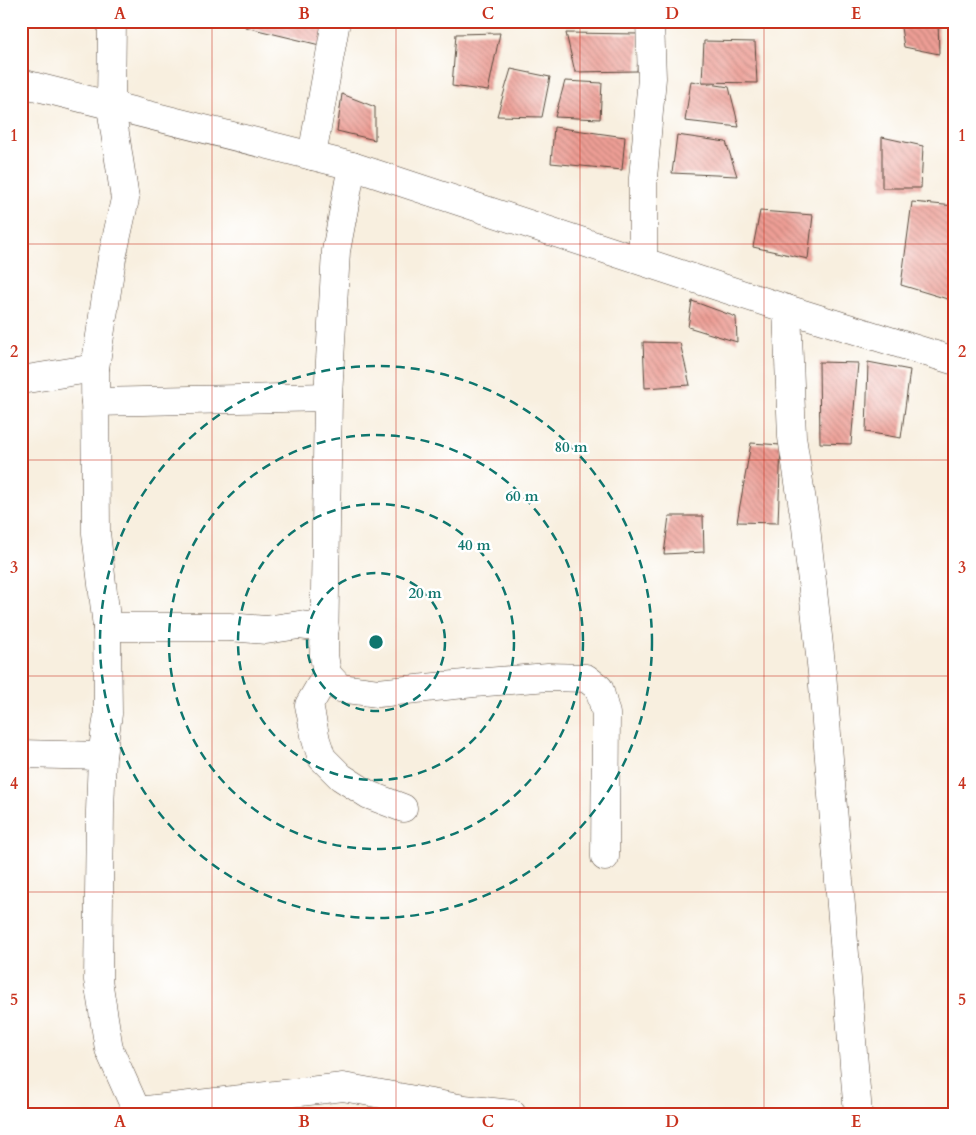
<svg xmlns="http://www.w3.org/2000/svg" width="976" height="1135" viewBox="0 0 976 1135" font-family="Cardo,serif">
<defs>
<pattern id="building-back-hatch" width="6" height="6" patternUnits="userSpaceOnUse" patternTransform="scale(1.25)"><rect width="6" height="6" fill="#ed9e95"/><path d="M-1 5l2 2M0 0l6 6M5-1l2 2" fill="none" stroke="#c18179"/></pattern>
</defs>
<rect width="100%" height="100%" fill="#fff"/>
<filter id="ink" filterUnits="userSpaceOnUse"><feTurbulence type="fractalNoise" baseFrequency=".02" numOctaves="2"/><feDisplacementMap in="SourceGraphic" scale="10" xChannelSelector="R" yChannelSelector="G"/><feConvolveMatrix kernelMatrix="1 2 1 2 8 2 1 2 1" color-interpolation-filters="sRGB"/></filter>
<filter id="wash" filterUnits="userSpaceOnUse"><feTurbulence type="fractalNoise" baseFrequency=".0096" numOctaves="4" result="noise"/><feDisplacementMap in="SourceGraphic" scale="20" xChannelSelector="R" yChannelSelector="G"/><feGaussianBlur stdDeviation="1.12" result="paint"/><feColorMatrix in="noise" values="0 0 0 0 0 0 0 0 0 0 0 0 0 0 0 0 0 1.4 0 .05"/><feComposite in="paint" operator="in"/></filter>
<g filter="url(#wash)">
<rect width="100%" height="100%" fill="#f8efdf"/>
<g id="blocks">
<!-- building -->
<g fill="url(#building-back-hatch)">
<path d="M245 21H332L328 47 245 27Z"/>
<path d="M900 21H938L939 54 904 47Z"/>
<path d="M500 33 488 91 452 86 456 34Z"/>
<path d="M566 33 639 34 637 71 575 72Z"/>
<path d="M704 41 755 42 757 83 702 82Z"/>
<path d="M511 69 550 77 542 117 497 116Z"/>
<path d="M565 81 602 83 600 119 555 117Z"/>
<path d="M691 81 729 87 739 127 685 121Z"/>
<path d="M342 94 375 107V140L337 131Z"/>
<path d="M554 127 625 137 622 170 551 163Z"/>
<path d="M677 135 726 142 737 176 672 173Z"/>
<path d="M882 137 923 146 921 188H882Z"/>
<path d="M912 202 955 206 954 301 901 285Z"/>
<path d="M760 211 813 215 808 259 753 247Z"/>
<path d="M692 301 736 317 737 342 688 327Z"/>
<path d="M643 342 680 343 690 385 645 388Z"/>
<path d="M819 362 858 363 851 444 820 443Z"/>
<path d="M868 362 910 370 901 438 866 432Z"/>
<path d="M751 443 781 445 778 523 737 522Z"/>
<path d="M669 516H703L704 552 664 554Z"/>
</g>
</g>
</g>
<g filter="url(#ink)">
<use href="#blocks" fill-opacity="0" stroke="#57483b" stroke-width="1"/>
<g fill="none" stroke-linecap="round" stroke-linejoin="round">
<!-- street casing -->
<g stroke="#57483b" stroke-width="29">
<g id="street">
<path d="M112 21 111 107 125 199 112 258 95 368 96 533 107 627 108 714 102 756 100 811 98 980 109 1049 138 1114"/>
<path d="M21 83 352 166 787 309 955 361"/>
<path d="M312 156 336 21"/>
<path d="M352 166 336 251 328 397 324 655 327 674 340 688 378 693 474 683 548 677 586 678 599 688 606 714 605 857"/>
<path d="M643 261V178L652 78 650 21"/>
<path d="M787 309 792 437 806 527 822 673 858 1114"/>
<path d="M21 380 95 368"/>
<path d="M95 402 328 397"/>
<path d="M107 627H229L266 630 299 625 325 628"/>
<path d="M327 674 309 705 316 740 322 758 341 777 369 795 403 808"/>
<path d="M21 754 102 756"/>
<path d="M138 1111 343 1087 464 1109 512 1114"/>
</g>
</g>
<!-- street -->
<use href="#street" stroke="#fff" stroke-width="28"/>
</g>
</g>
<!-- grid -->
<path fill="none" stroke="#c8321e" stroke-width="1" stroke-opacity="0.55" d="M212 21V1114M396 21V1114M580 21V1114M764 21V1114M21 244H955M21 460H955M21 676H955M21 892H955"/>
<!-- distance rings -->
<g fill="none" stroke="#0f766e" stroke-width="2.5" stroke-dasharray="9 6">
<circle cx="376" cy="642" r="69"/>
<circle cx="376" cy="642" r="138"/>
<circle cx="376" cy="642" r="207"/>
<circle cx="376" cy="642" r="276"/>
</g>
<circle cx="376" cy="642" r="8" fill="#0f766e" stroke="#fff" stroke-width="2.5"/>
<g font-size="15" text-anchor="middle" font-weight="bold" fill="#0f766e" stroke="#fff" stroke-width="5" stroke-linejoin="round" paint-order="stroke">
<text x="571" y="452">80 m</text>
<text x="522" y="501">60 m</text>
<text x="474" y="550">40 m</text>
<text x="425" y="598">20 m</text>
</g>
<!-- margin -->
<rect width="976" height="1135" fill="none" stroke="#fff" stroke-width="55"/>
<rect x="28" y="28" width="920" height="1080" fill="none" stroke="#c8321e" stroke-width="2"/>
<g font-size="16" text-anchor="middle" font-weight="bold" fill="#c8321e">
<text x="120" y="19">A</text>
<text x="304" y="19">B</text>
<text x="488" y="19">C</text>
<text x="672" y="19">D</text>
<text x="856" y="19">E</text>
<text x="14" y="141">1</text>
<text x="962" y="141">1</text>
<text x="14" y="357">2</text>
<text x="962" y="357">2</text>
<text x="14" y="573">3</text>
<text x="962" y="573">3</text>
<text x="14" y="789">4</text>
<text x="962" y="789">4</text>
<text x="14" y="1005">5</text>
<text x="962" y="1005">5</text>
<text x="120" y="1127">A</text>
<text x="304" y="1127">B</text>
<text x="488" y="1127">C</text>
<text x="672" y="1127">D</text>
<text x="856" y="1127">E</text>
</g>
</svg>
